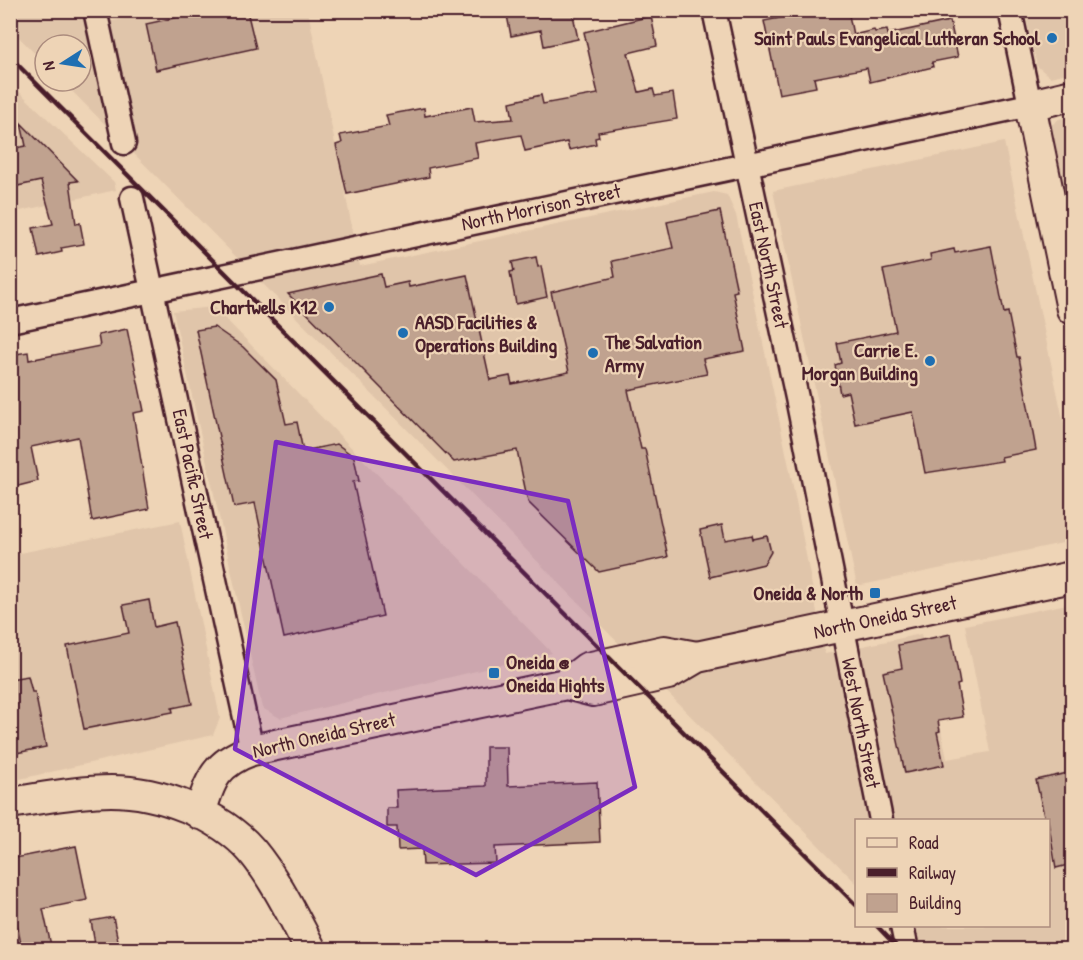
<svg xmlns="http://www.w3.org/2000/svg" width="1083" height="960" viewBox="0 0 1083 960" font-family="'Patrick Hand',sans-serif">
<rect width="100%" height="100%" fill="#eed4b6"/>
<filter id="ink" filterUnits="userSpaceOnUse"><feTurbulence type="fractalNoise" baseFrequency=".0167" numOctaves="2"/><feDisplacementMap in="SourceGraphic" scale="12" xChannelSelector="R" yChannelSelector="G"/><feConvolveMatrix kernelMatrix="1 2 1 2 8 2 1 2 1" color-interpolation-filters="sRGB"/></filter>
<g filter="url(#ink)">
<!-- built -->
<g fill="#e0c5aa">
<path d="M10 11H95L98 24 161 11H308L360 266 714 192 727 195 736 215 791 476 825 654 921 634 947 759 990 752 965 625 1072 603V949H923L899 926H1048V820H856V883L62 81H81V45H45V64L11 29Z"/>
<path d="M1025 11H1072V72L1050 77 1037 66Z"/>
<path d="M10 83 114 182 116 190 11 213Z"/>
<path d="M1072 116V210L1067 211 1049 127 1059 119Z"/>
<path d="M1004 142 1072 462V541L857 586 773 191Z"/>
<path d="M214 307 552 653 280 718 262 708 173 311Z"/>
<path d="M180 521 220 718 213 735 11 781 10 555Z"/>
</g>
<!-- building -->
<g fill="#c0a28f" stroke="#4a1f2b" stroke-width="1.5">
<path d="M211 10H243L248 15 256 48 156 70 146 24Z"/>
<path d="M506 10H572L578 39 544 46 541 30 511 36Z"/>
<path d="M821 10H848L853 35 874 30 875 32 887 30 888 34 950 21 958 57 932 62 933 67 870 82 867 68 814 78 816 87 779 94 764 21Z"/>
<path d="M651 16 657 46 628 53 639 92 653 89 655 96 673 93 677 119 598 132 599 137 595 138 596 144 569 150 567 142 525 151 521 135 475 143 478 158 428 168 429 177 347 194 336 145 342 143 340 135 389 126 386 115 424 108 425 116 472 107 475 122 513 119 510 102 541 95 543 104 598 94 584 32Z"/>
<path d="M21 123 78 181 70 182 76 224 80 223 84 244 61 248 62 252 39 257 33 228 53 224 41 181 13 187 10 149 26 146Z"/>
<path d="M720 211 737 291 733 292 745 351 703 359 707 374 628 390 641 449H645L668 557 599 572 528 502 517 450 454 462 288 294 381 274 384 287 408 282 409 287 467 275 490 380 510 376 512 384 569 372 551 292 615 277 612 261 673 248 667 222Z"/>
<path d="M991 246 1004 313 1008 312 1017 357H1019L1036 450 1001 457 1002 461 925 473 913 412 855 424 848 392 840 394 835 365 841 363 837 343 896 331 883 270 931 260 930 254 954 249 955 253Z"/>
<path d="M536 257 538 267 541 266 547 297 516 304 510 272 514 271 512 262Z"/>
<path d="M214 327 243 347 276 380 286 424 297 422 303 451 337 444 354 457 359 481 353 482 383 616 284 638 255 503 234 507 196 330Z"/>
<path d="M127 329 144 411 133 413 149 509 92 521 78 437 31 447 38 481 18 486 10 448 17 445 10 415V355L28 352 29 360 100 346 98 335Z"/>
<path d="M722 525 725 540 752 535 753 539 767 536 771 552 764 564 710 577 700 530Z"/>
<path d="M149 600 154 627 175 622 192 704 172 708 173 712 84 729 67 646 129 633 123 605Z"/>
<path d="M951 634 960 684 957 685 963 717 938 721 940 731 937 732 944 765 905 773 883 672 902 668 898 645Z"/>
<path d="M28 676 32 692H35L46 747 16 753 10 726V679Z"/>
<path d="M486 747H507L508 786 597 782 600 842 495 847 496 863 423 865 422 849 398 850 397 827H387V808H397L396 790 486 786Z"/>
<path d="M1072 772V864L1056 868 1048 820H1045L1036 780Z"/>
<path d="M76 846 87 900 43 909 52 950H22L16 918 10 919V859Z"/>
<path d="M113 917 120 950H96L91 921Z"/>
</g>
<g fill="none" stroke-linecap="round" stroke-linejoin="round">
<!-- minor casing -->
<g stroke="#4a1f2b" stroke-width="27">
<g id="minor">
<path d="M95 10 124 143"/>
<path d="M714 10 797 398 881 820"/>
<path d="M132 198 252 750"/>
<path d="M10 321 1030 105 1010 10"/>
<path d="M902 926 907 950"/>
</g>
</g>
<!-- major casing -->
<g stroke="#4a1f2b" stroke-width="34">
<g id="major">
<path d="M1072 95 1030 105 1072 309"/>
<path d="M566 684 587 668 664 651 697 657"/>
<path d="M10 803C44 798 77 791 111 791 159 791 220 814 252 851 276 880 293 916 311 950"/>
<path d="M200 814C210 779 216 763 252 750L566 684 593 691 668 674 697 657 1072 577"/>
</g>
</g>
<!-- minor -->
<use href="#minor" stroke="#eed4b6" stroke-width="22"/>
<!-- major -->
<use href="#major" stroke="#eed4b6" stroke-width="30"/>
<!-- rail -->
<g stroke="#4a1f2b" stroke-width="4.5">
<path d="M10 57 856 905"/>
<path d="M877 926 900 950"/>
</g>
</g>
</g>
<!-- marked area -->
<path fill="#7b2cbf" fill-opacity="0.2" stroke="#7b2cbf" stroke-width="4.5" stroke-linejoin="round" d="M276 442 568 501 635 787 476 875 235 749Z"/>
<!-- markers -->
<g fill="#1f6fb2" stroke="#eed4b6" stroke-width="2">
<circle cx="1052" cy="38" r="6"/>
<circle cx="329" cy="307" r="6"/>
<circle cx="403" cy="333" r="6"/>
<circle cx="593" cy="353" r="6"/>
<circle cx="930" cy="361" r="6"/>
<rect x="869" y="587" width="12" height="12" rx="3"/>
<rect x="488" y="667" width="12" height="12" rx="3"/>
</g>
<g text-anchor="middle" stroke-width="4.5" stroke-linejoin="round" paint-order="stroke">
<!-- poi labels -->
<g font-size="20" font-weight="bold" fill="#4a1f2b" stroke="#eed4b6" text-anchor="end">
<text x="1040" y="45">Saint Pauls Evangelical Lutheran School</text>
<text x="317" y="314">Chartwells K12</text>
<text x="415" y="329" text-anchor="start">AASD Facilities &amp;<tspan x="415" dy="23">Operations Building</tspan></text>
<text x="605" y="349" text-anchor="start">The Salvation<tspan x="605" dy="23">Army</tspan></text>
<text x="918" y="357">Carrie E.<tspan x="918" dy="23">Morgan Building</tspan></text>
<text x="863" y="600">Oneida &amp; North</text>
<text x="506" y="669" text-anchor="start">Oneida @<tspan x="506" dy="23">Oneida Hights</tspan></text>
</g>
<!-- street labels -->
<g font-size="20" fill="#4a1f2b" stroke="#eed4b6">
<text transform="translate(541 207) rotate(-12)" y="7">North Morrison Street</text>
<text transform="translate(769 265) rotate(78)" y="7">East North Street</text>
<text transform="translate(193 474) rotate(78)" y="7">East Pacific Street</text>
<text transform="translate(885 617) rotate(-12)" y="7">North Oneida Street</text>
<text transform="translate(861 723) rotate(79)" y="7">West North Street</text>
<text transform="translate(324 735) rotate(-13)" y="7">North Oneida Street</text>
</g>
</g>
<!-- margin -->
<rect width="1083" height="960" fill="none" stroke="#eed4b6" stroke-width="36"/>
<rect x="18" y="18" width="1047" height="924" fill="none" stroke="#4a1f2b" stroke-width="2" filter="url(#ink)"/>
<!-- legend -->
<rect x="855" y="819" width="195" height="108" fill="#eed4b6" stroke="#ac8c7e" stroke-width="1.5"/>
<rect x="867" y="838" width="30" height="9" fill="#eed4b6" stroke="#ac8c7e" stroke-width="1.5"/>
<text x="909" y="849" font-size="18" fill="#4a1f2b">Road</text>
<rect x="867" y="868" width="30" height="9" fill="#4a1f2b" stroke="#ac8c7e" stroke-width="1.5"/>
<text x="909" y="879" font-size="18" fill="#4a1f2b">Railway</text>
<rect x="867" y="894" width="30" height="18" fill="#c0a28f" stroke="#ac8c7e" stroke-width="1.5"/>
<text x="909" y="909" font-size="18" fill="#4a1f2b">Building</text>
<!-- north arrow -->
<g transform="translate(63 63) rotate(258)"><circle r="28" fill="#eed4b6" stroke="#ac8c7e" stroke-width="1.5"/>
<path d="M0-4.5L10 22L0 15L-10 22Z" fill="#1f6fb2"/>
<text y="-9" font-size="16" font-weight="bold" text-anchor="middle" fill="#4a1f2b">N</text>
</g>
</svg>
